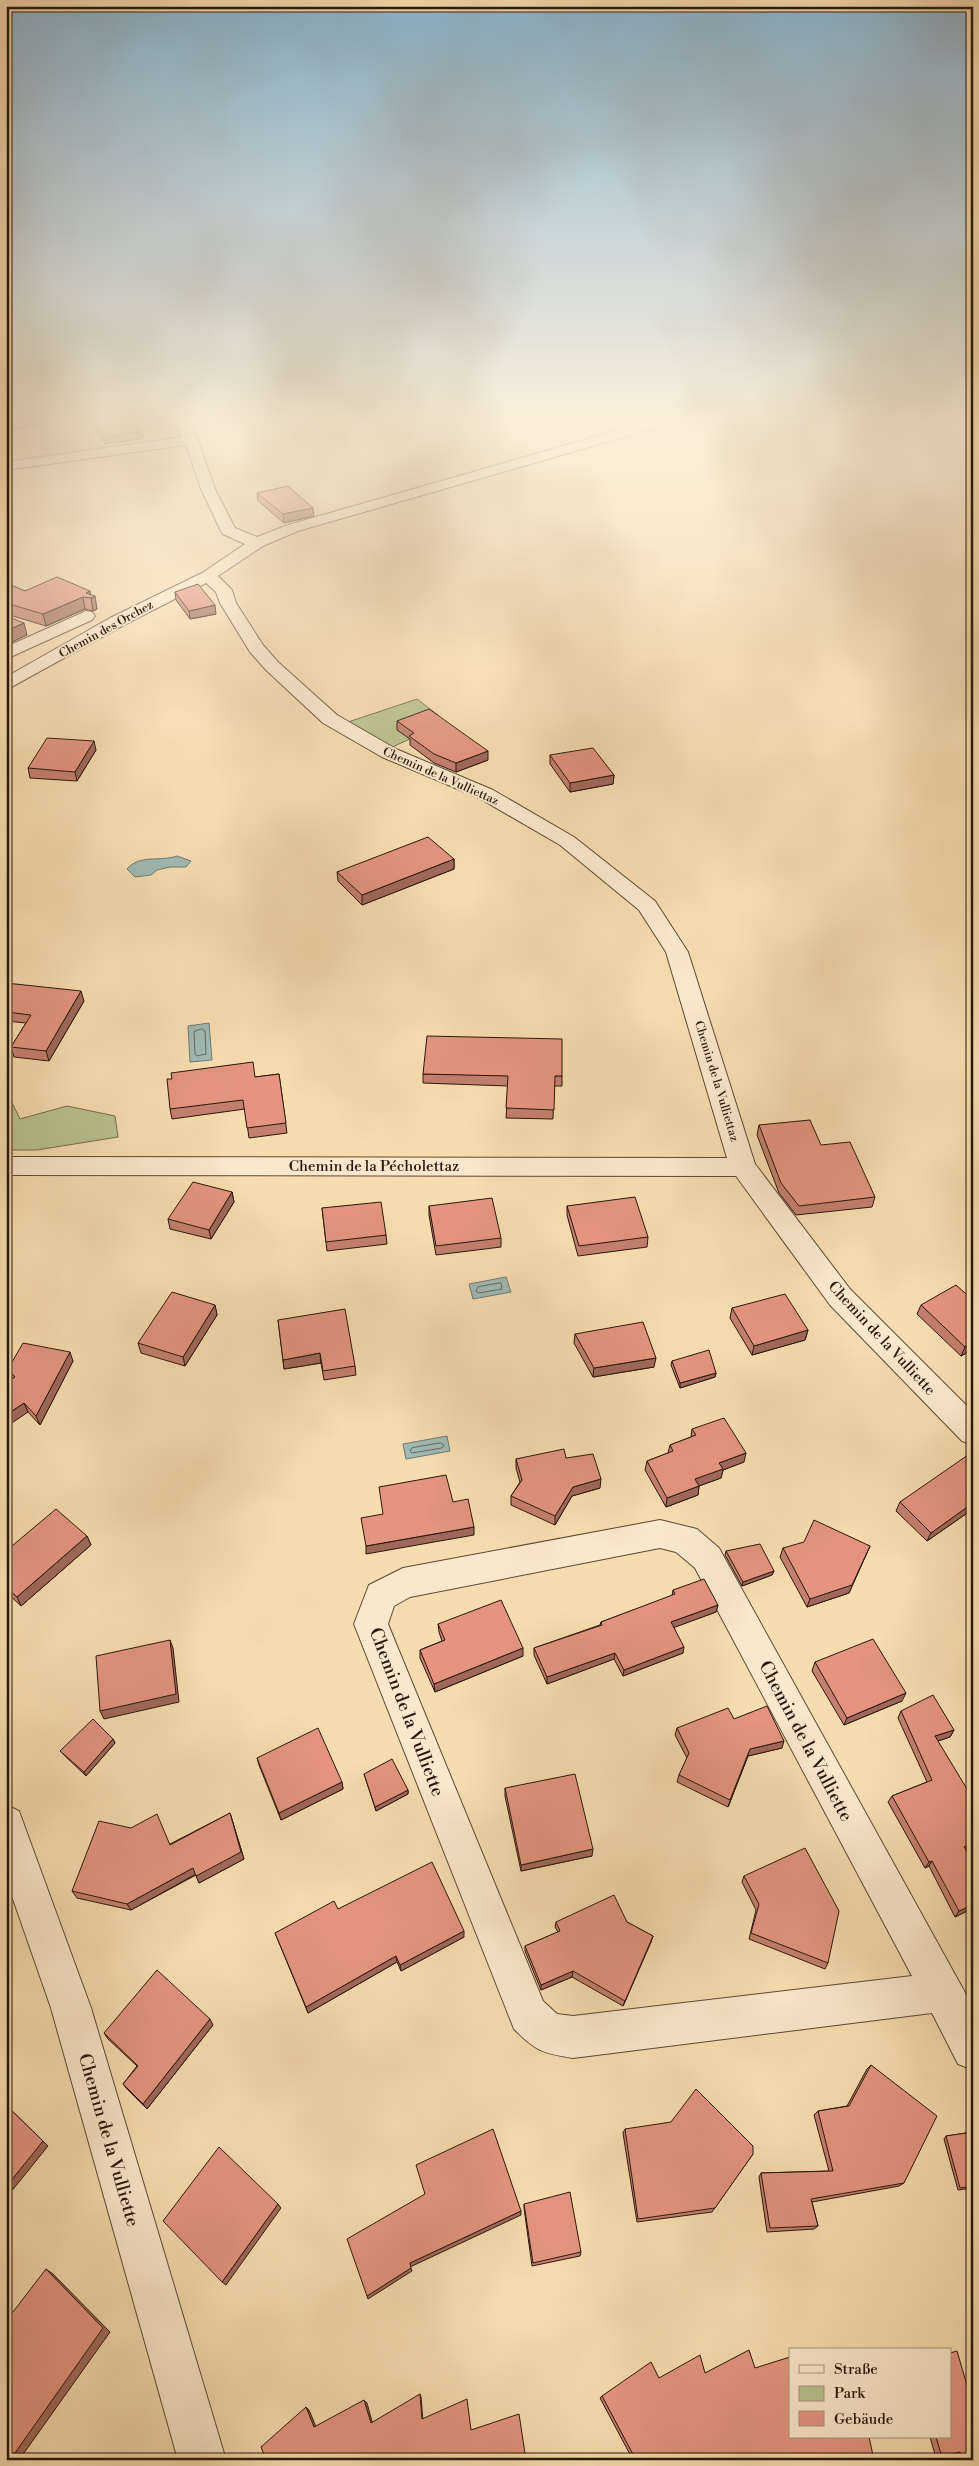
<svg xmlns="http://www.w3.org/2000/svg" width="979" height="2466" viewBox="0 0 979 2466" font-family="'Libre Bodoni',serif">
<rect width="100%" height="100%" fill="#f7dcb0"/>
<filter id="stains"><feTurbulence type="fractalNoise" baseFrequency=".004" numOctaves="4"/><feColorMatrix values="0 0 0 0 .2 0 0 0 0 .09 0 0 0 0 .02 0 0 0 .5 -.17"/></filter>
<radialGradient id="worn" r=".72"><stop offset=".6" stop-color="#630" stop-opacity="0"/><stop offset="1" stop-color="#630" stop-opacity=".3"/></radialGradient>
<!-- green -->
<g fill="#bac18d" stroke="#716c4c">
<path d="M417 699 438 715 398 729 410 739 390 748 345 723Z"/>
<path d="M6 1090 20 1119 67 1106 115 1116 118 1137 37 1150H6Z"/>
</g>
<!-- water -->
<g fill="#9fbab4" stroke="#6f7971">
<path d="M177 856 191 861 186 867H170L157 870 151 875 135 877 127 869C140 854 159 862 177 856Z"/>
<path d="M209 1023 212 1060 190 1062 188 1026Z"/>
<path d="M506 1277 511 1292 473 1299 469 1284Z"/>
<path d="M447 1436 450 1451 406 1459 403 1444Z"/>
</g>
<g fill="none" stroke-linecap="round" stroke-linejoin="round">
<!-- shore -->
<g stroke="#646860" stroke-width="1">
<path d="M202 1029 205 1031 206 1054 197 1056 195 1054 194 1032Z"/>
<path d="M501 1283 502 1289 479 1293 476 1291 478 1287Z"/>
<path d="M441 1443 444 1445 442 1448 412 1453 410 1451 412 1448Z"/>
</g>
<!-- minor casing -->
<g stroke="#5c4835" stroke-width="2">
<g id="minor">
<path d="M171 417H185L198 440 215 489 235 528 257 537 288 525 664 417H685L683 420 298 531 263 546 218 576 232 590 236 603 263 645 278 662 337 715 396 749 493 790 574 837 655 901 688 952 755 1164 850 1289 973 1412V1445L962 1441 830 1305 736 1176 6 1175V1157L727 1158 666 952 639 910 560 845 479 798 382 757 323 723 266 670 250 652 220 603 216 592 206 583 122 626 6 690V677L110 618 202 573 245 544 223 534 221 531 201 489 186 445 6 470V462L182 437Z"/>
<path d="M86 611 92 612 95 616 92 620 6 659V647Z"/>
<path d="M660 1520 697 1529 719 1548 973 2007V2070L958 2064 932 2013 573 2058C542 2053 536 2051 514 2029L354 1624 369 1585 403 1568ZM660 1548 676 1552 695 1568 912 1976 573 2016 557 2014 543 2001 388 1624 394 1606 410 1597Z"/>
<path d="M6 1805 19 1811 91 2008 226 2460H178L51 2008 6 1879Z"/>
</g>
</g>
<!-- minor -->
<use href="#minor" fill="#fae8cc" fill-rule="evenodd"/>
</g>
<!-- wall -->
<g fill="#c47f6e" stroke="#28170c">
<path d="M6 417H131L143 438 105 444 88 419 61 424 58 421 9 431 6 428Z"/>
<path d="M602 417H622L606 421Z"/>
<path d="M257 493 314 516 284 523 258 501Z"/>
<path d="M6 583 25 591H90V595L97 609 93 611 85 609 46 626 6 614Z"/>
<path d="M175 592 216 614 190 619 176 600Z"/>
<path d="M397 721 488 760 456 772 434 763 410 745V739L397 730Z"/>
<path d="M96 750 77 781 30 778 28 768Z"/>
<path d="M550 755 614 775 613 784 570 792 550 764Z"/>
<path d="M454 859V869L362 905 338 881 337 872Z"/>
<path d="M6 983 84 1001 49 1061 14 1057 11 1047 26 1023 6 1021Z"/>
<path d="M279 1074 287 1133 249 1138 245 1109 172 1119 170 1109 255 1077Z"/>
<path d="M423 1074 562 1076V1086H554L553 1119 506 1118 508 1086 423 1083Z"/>
<path d="M759 1125 821 1145 875 1197 872 1207 796 1215 779 1193 757 1135Z"/>
<path d="M232 1192 234 1202 211 1239 170 1229 168 1219Z"/>
<path d="M429 1206 501 1238V1247L436 1255 429 1215Z"/>
<path d="M567 1206 648 1237 647 1247 578 1256 567 1215Z"/>
<path d="M322 1208 386 1235 387 1244 327 1251Z"/>
<path d="M215 1305 217 1315 185 1366 141 1353 138 1343Z"/>
<path d="M921 1305 973 1349 961 1356 917 1314Z"/>
<path d="M732 1308 808 1330 805 1340 752 1355 730 1318Z"/>
<path d="M278 1320 355 1366 356 1375 324 1380 321 1363 284 1369Z"/>
<path d="M575 1334 654 1367 593 1377 574 1343Z"/>
<path d="M73 1361 40 1425 28 1412 8 1369Z"/>
<path d="M672 1361 716 1373 715 1377 680 1388 671 1365Z"/>
<path d="M692 1429 744 1462 723 1470 721 1478 699 1486 698 1495 666 1507 645 1470 647 1461 668 1453 670 1445 691 1437Z"/>
<path d="M566 1458 600 1488 572 1496 555 1525 511 1505V1496L520 1482 516 1468V1459Z"/>
<path d="M973 1459V1509L927 1541 896 1511 900 1502Z"/>
<path d="M87 1536 91 1545 21 1606 6 1592V1551Z"/>
<path d="M870 1546 849 1593 807 1607 780 1557 783 1548Z"/>
<path d="M726 1551 774 1571 772 1575 742 1586 725 1555Z"/>
<path d="M673 1590 718 1605 716 1612 674 1627 683 1653 623 1676 614 1659 547 1684 534 1655V1648L600 1625 601 1622 672 1596Z"/>
<path d="M438 1624 523 1656 435 1692 420 1658V1650L442 1641 439 1632Z"/>
<path d="M815 1662 902 1701 844 1725 812 1671Z"/>
<path d="M901 1711 954 1730 950 1737 938 1741 966 1850 973 1908 955 1917 929 1866 925 1868 888 1802 892 1796 927 1782 898 1718Z"/>
<path d="M734 1719 782 1748 748 1756 728 1807 677 1782 679 1775 687 1758 675 1735 677 1728Z"/>
<path d="M113 1739 115 1743 86 1776 63 1754 60 1751Z"/>
<path d="M257 1758 342 1782 343 1789 281 1820 259 1765Z"/>
<path d="M364 1774 408 1790V1794L376 1811Z"/>
<path d="M505 1788 592 1856 521 1871 505 1796Z"/>
<path d="M230 1813 244 1859 199 1883 196 1875 131 1910 77 1898 72 1891 170 1844Z"/>
<path d="M744 1876 828 1963 825 1969 749 1939 756 1910 742 1882Z"/>
<path d="M338 1909 464 1937 401 1971 397 1962 308 2013 275 1933Z"/>
<path d="M556 1922H627L653 1936 651 1942 623 2006 572 1977 541 1990 525 1951V1946L558 1932 555 1927Z"/>
<path d="M213 2025 147 2109 127 2089 123 2084 137 2066 108 2039 104 2033Z"/>
<path d="M871 2065 904 2183 899 2186 812 2202 818 2226 814 2229 767 2232 759 2177 761 2173 829 2171 814 2115 818 2111 847 2106 867 2069Z"/>
<path d="M625 2129 753 2154 712 2212 637 2222 623 2133Z"/>
<path d="M973 2132V2188L958 2190 944 2139 946 2136Z"/>
<path d="M524 2204 581 2252 580 2256 532 2266 524 2208Z"/>
<path d="M755 2368 790 2437 874 2460H633L600 2398 602 2396 659 2378Z"/>
<path d="M973 2398V2460H956L954 2454 936 2458 930 2437H950Z"/>
</g>
<!-- shaded-wall -->
<g fill="#a0685a" stroke="#28170c">
<path d="M42 417H57L58 421 9 431 8 424Z"/>
<path d="M60 417H88V419L61 424Z"/>
<path d="M606 417H622L606 421Z"/>
<path d="M142 431 143 438 105 444 104 437Z"/>
<path d="M313 508 314 516 284 523 283 514Z"/>
<path d="M90 591 91 598 95 596 97 609 93 611 91 598 86 593Z"/>
<path d="M83 597 85 609 46 626 43 614Z"/>
<path d="M215 605 216 614 190 619 189 611Z"/>
<path d="M24 623 27 635 6 645V631Z"/>
<path d="M94 741 96 750 77 781 75 772Z"/>
<path d="M488 751V760L456 772V763Z"/>
<path d="M614 775 613 784 570 792V783Z"/>
<path d="M454 859V869L362 905V895Z"/>
<path d="M81 991 84 1001 49 1061 46 1051Z"/>
<path d="M232 1192 234 1202 211 1239 209 1230Z"/>
<path d="M215 1305 217 1315 185 1366 183 1357Z"/>
<path d="M808 1330 805 1340 752 1355 754 1346Z"/>
<path d="M973 1342V1349L961 1356 965 1347Z"/>
<path d="M70 1352 73 1361 40 1425 36 1416Z"/>
<path d="M320 1353 321 1363 284 1369 283 1360Z"/>
<path d="M656 1358 654 1367 593 1377 594 1368Z"/>
<path d="M716 1373 715 1377 680 1388V1383Z"/>
<path d="M24 1403 28 1412 6 1427V1415Z"/>
<path d="M746 1453 744 1462 723 1470 721 1478 693 1488 695 1479 719 1463Z"/>
<path d="M601 1479 600 1488 572 1496 555 1525V1516L573 1487Z"/>
<path d="M699 1486 698 1495 666 1507 667 1498Z"/>
<path d="M973 1503V1509L927 1541 931 1533Z"/>
<path d="M474 1527V1535L366 1554V1546Z"/>
<path d="M87 1536 91 1545 21 1606 17 1597Z"/>
<path d="M870 1546 849 1593 807 1607 810 1599Z"/>
<path d="M774 1571 772 1575 742 1586 743 1582Z"/>
<path d="M718 1605 716 1612 670 1629 671 1622Z"/>
<path d="M170 1640 173 1648 179 1702 104 1719 100 1711Z"/>
<path d="M684 1647 683 1653 623 1676 624 1670Z"/>
<path d="M523 1648V1656L435 1692 434 1684Z"/>
<path d="M615 1653 614 1659 547 1684V1677Z"/>
<path d="M906 1693 902 1701 844 1725 847 1718Z"/>
<path d="M954 1730 950 1737 932 1743 935 1736Z"/>
<path d="M113 1739 115 1743 86 1776 84 1772Z"/>
<path d="M784 1741 782 1748 748 1756 728 1807 750 1749Z"/>
<path d="M342 1782 343 1789 281 1820 279 1813Z"/>
<path d="M408 1790V1794L376 1811 375 1807Z"/>
<path d="M230 1813 244 1859 199 1883 196 1876Z"/>
<path d="M973 1843V1847L960 1852 964 1847Z"/>
<path d="M593 1849 592 1856 521 1871V1865Z"/>
<path d="M932 1861 929 1866 925 1868 929 1862Z"/>
<path d="M193 1868 196 1874 131 1910 127 1904Z"/>
<path d="M973 1905V1908L955 1917 959 1911Z"/>
<path d="M464 1931V1937L401 1971 400 1965Z"/>
<path d="M653 1936 651 1942 623 2006 625 2001Z"/>
<path d="M396 1956 397 1962 308 2013 306 2007Z"/>
<path d="M573 1971 572 1977 541 1990V1985Z"/>
<path d="M210 2019 213 2025 147 2109 143 2104Z"/>
<path d="M6 2105 48 2146 6 2198Z"/>
<path d="M278 2204 281 2208 226 2285 222 2282Z"/>
<path d="M521 2211V2215L410 2267V2263Z"/>
<path d="M411 2268 412 2271 368 2299 367 2296Z"/>
<path d="M46 2269 53 2274 110 2332 19 2460H10Z"/>
<path d="M420 2394 421 2397 423 2422 422 2419Z"/>
<path d="M364 2400 367 2403 373 2425 371 2423Z"/>
<path d="M306 2407 309 2410 317 2429 314 2427Z"/>
</g>
<!-- building -->
<g fill="#e49480" stroke="#28170c">
<path d="M6 417H42L8 424 6 423Z"/>
<path d="M90 417H131L142 431 104 437Z"/>
<path d="M288 486 313 508 283 514 257 493Z"/>
<path d="M57 577 90 591 86 593 95 596 91 598 83 597 43 614 6 603V583L25 591Z"/>
<path d="M198 584 215 605 189 611 175 592Z"/>
<path d="M6 616 24 623 6 631Z"/>
<path d="M429 709 488 751 456 763 434 754 409 736 414 733 397 721Z"/>
<path d="M47 738 94 741 75 772 28 768Z"/>
<path d="M593 748 614 775 570 783 550 755Z"/>
<path d="M428 837 454 859 362 895 337 872Z"/>
<path d="M6 983 81 991 46 1051 11 1047 31 1015 6 1012Z"/>
<path d="M427 1036 562 1039V1076H555L554 1110 506 1108 508 1076 423 1074Z"/>
<path d="M253 1062 255 1077 279 1074 286 1123 247 1128 243 1100 170 1109 167 1079H172L171 1073Z"/>
<path d="M810 1120 821 1145 850 1142 875 1197 799 1206 781 1183 759 1125Z"/>
<path d="M193 1182 232 1192 209 1230 168 1219Z"/>
<path d="M635 1197 648 1237 579 1246 567 1206Z"/>
<path d="M492 1198 501 1238 436 1246 429 1206Z"/>
<path d="M381 1202 386 1235 326 1242 322 1208Z"/>
<path d="M956 1285 973 1300V1342L965 1347 921 1305Z"/>
<path d="M172 1292 215 1305 183 1357 138 1343Z"/>
<path d="M785 1294 808 1330 754 1346 732 1308Z"/>
<path d="M345 1309 355 1366 323 1371 320 1353 283 1360 278 1320Z"/>
<path d="M643 1322 656 1358 594 1368 575 1334Z"/>
<path d="M23 1343 70 1352 36 1416 24 1403 6 1415V1383L15 1377 8 1369Z"/>
<path d="M709 1350 716 1373 680 1383 672 1361Z"/>
<path d="M724 1418 746 1453 719 1463 723 1469 695 1479 699 1486 667 1498 647 1461 673 1451 670 1445 696 1435 692 1429Z"/>
<path d="M564 1449 566 1458 593 1454 601 1479 573 1487 555 1516 511 1496 522 1480 516 1459Z"/>
<path d="M968 1455 973 1459V1503L931 1533 900 1502Z"/>
<path d="M446 1475 453 1502 468 1499 474 1527 366 1546 361 1518 383 1514 379 1487Z"/>
<path d="M56 1509 87 1536 17 1597 6 1587V1551Z"/>
<path d="M814 1520 870 1546 852 1585 810 1599 783 1548 804 1542Z"/>
<path d="M760 1544 774 1571 743 1582 726 1551Z"/>
<path d="M704 1579 718 1605 671 1622 684 1647 624 1670 615 1653 547 1677 534 1648 602 1625 601 1622 675 1594 673 1590Z"/>
<path d="M501 1600 523 1648 434 1684 420 1650 445 1640 438 1624Z"/>
<path d="M873 1639 906 1693 847 1718 815 1662Z"/>
<path d="M170 1640 176 1694 100 1711 96 1656Z"/>
<path d="M933 1695 954 1730 935 1736 973 1799V1843L964 1847 973 1860V1905L959 1911 932 1861 929 1862 892 1796 932 1780 901 1711Z"/>
<path d="M767 1706 784 1741 750 1749 730 1800 679 1775 689 1753 677 1728 728 1708 734 1719Z"/>
<path d="M93 1719 113 1739 84 1772 60 1751Z"/>
<path d="M318 1728 342 1782 279 1813 257 1758Z"/>
<path d="M392 1759 408 1790 375 1807 364 1774Z"/>
<path d="M575 1774 593 1849 521 1865 505 1788Z"/>
<path d="M230 1813 241 1852 196 1876 193 1868 127 1904 72 1891 99 1821 131 1828 157 1814 170 1845Z"/>
<path d="M805 1848 839 1911 828 1963 751 1933 759 1904 744 1876Z"/>
<path d="M432 1862 464 1931 400 1965 396 1956 306 2007 275 1933 334 1901 338 1909Z"/>
<path d="M614 1895 627 1922 653 1936 625 2001 573 1971 541 1985 525 1946 560 1931 556 1922Z"/>
<path d="M157 1970 210 2019 143 2104 123 2084 138 2066 104 2033Z"/>
<path d="M871 2065 937 2116 904 2183 811 2199 818 2226 770 2228 761 2173 833 2171 818 2111 849 2106Z"/>
<path d="M696 2089 753 2146V2154L715 2208 638 2219 625 2129 671 2122Z"/>
<path d="M6 2105 43 2141 6 2187Z"/>
<path d="M493 2129 521 2211 410 2263 411 2268 367 2296 347 2239 425 2194 416 2165Z"/>
<path d="M973 2132V2186L960 2188 946 2136Z"/>
<path d="M219 2147 278 2204 222 2282 163 2221Z"/>
<path d="M570 2192 581 2252 533 2263 524 2204Z"/>
<path d="M46 2269 103 2328 10 2460H6V2321Z"/>
<path d="M749 2350 755 2368 790 2357V2437H869L874 2460H636L602 2396 651 2362 659 2378 700 2355 705 2373Z"/>
<path d="M957 2351 973 2406V2460H962L960 2452 942 2457 936 2437H950V2353Z"/>
<path d="M420 2394 422 2419 467 2399 471 2430 519 2414 526 2460H266L261 2447 306 2407 314 2427 364 2400 371 2423Z"/>
</g>
<!-- sky -->
<linearGradient id="sky" x2="0" y2="1"><stop stop-color="#8bb6d3"/><stop offset="0.55" stop-color="#fbefdb"/><stop offset="1" stop-color="#fbefdb" stop-opacity="0"/></linearGradient>
<rect width="979" height="762" fill="url(#sky)"/>
<g text-anchor="middle" stroke-width="4" stroke-linejoin="round" paint-order="stroke">
<!-- far-street labels -->
<g font-size="12" fill="#28170c" stroke="#fae8cc">
<text transform="translate(106 629) rotate(-29)" y="4">Chemin des Orchez</text>
<text transform="translate(441 776) rotate(24)" y="4">Chemin de la Vulliettaz</text>
<text transform="translate(717 1081) rotate(73)" y="4">Chemin de la Vulliettaz</text>
</g>
<!-- street labels -->
<g font-size="15" fill="#28170c" stroke="#fae8cc">
<text x="374" y="1171">Chemin de la Pécholettaz</text>
<text transform="translate(882 1338) rotate(47)" y="5">Chemin de la Vulliette</text>
</g>
<!-- near-street labels -->
<g font-size="18" fill="#28170c" stroke="#fae8cc">
<text transform="translate(407 1712) rotate(69)" y="6">Chemin de la Vulliette</text>
<text transform="translate(806 1741) rotate(62)" y="6">Chemin de la Vulliette</text>
<text transform="translate(109 2140) rotate(74)" y="6">Chemin de la Vulliette</text>
</g>
</g>
<!-- margin -->
<rect width="979" height="2466" fill="none" stroke="#f7dcb0" stroke-width="25"/>
<rect x="8" y="8" width="964" height="2451" fill="none" stroke="#28170c" stroke-width="2.5"/>
<rect x="12" y="12" width="954" height="2441" fill="none" stroke="#28170c"/>
<!-- legend -->
<rect x="789" y="2348" width="162" height="90" fill="#fae8cc" stroke="#a6947f"/>
<rect x="799" y="2365" width="25" height="8" fill="#fae8cc" stroke="#a6947f"/>
<text x="834" y="2374" font-size="15" fill="#28170c">Straße</text>
<rect x="799" y="2386" width="25" height="15" fill="#bac18d" stroke="#a6947f"/>
<text x="834" y="2398" font-size="15" fill="#28170c">Park</text>
<rect x="799" y="2411" width="25" height="15" fill="#e49480" stroke="#a6947f"/>
<text x="834" y="2424" font-size="15" fill="#28170c">Gebäude</text>
<rect width="100%" height="100%" filter="url(#stains)"/>
<rect width="100%" height="100%" fill="url(#worn)"/>
</svg>
